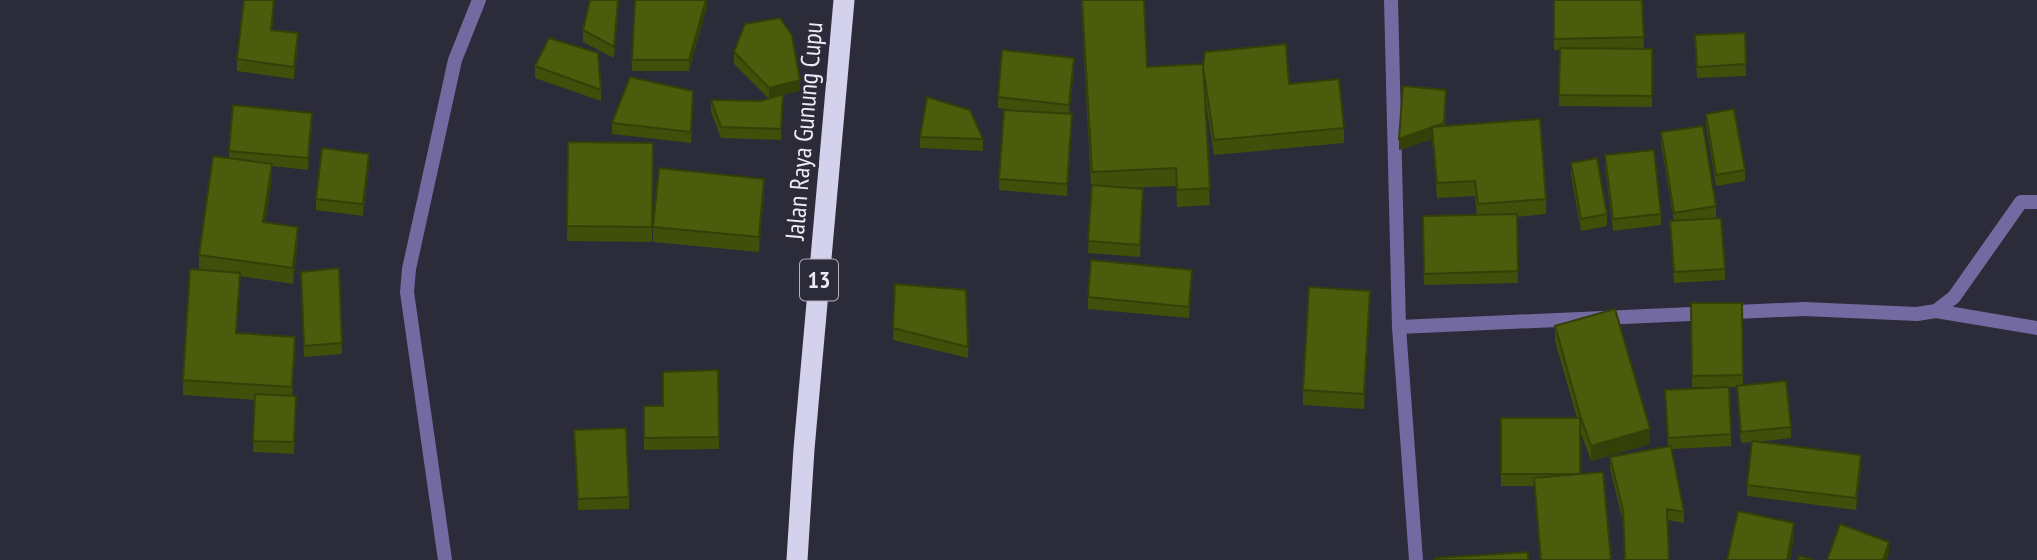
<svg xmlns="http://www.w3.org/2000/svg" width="2037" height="560" viewBox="0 0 2037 560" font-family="'PT Sans Narrow',sans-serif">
<rect width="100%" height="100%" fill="#2c2b39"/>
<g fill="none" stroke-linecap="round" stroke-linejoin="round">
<!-- lane -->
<path stroke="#726aa1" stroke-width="14" d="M1804 309 1917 314 1936 311 1954 297 2021 202H2037"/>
<!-- street -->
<g stroke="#726aa1" stroke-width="14">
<path d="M1391 0 1399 327 1416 560"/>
<path d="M1936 311 2037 328"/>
<path d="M1399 327 1804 309"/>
<path d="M445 560 407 292 409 269 455 60 479 0"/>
</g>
<!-- highway -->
<path stroke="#d4d1ec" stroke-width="21" d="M797 560 804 449 844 0"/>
</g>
<!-- wall -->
<g fill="#404f0a">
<path d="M590 0H619L614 58 583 42V30Z"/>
<path d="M707 0V7L689 71H632V60Z"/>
<path d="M1081 0H1144L1147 67 1289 84 1344 128V143L1214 155 1204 91 1210 205 1177 207 1176 186 1127 188 1143 201 1140 257 1088 253 1091 187Z"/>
<path d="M1553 0H1642L1644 48 1617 49H1652V107L1559 106 1560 50H1554Z"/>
<path d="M274 11 272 30 298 44 294 79 237 71V59Z"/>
<path d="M1695 46 1746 64V76L1697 78Z"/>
<path d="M734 52 800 91 783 95 781 140 721 138 711 112V100L761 101 769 99 734 64Z"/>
<path d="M535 66 601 90V101L535 78Z"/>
<path d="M1074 69 1069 114 1072 126 1067 196 999 190V179L1021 111 998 108V97Z"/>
<path d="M1446 101 1445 126 1546 199V214L1517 217 1518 283 1424 285 1423 216 1477 215 1475 196 1437 198 1432 139 1399 150Z"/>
<path d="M693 102 691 143 612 134V123Z"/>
<path d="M1706 114 1745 170V181L1716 186 1706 125Z"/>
<path d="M312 124 308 170 272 166V179L265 223 298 242 293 284 240 276 237 333 295 352 292 396 296 407 294 454 253 452 255 400 183 395V380L199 270V255L229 158V151Z"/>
<path d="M1661 132 1716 206V218L1725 269V280L1674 283 1670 221H1674L1661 144Z"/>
<path d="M920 137 983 139V151L920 148Z"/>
<path d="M568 142 653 143 652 242 567 241Z"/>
<path d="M1605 155 1661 214V225L1613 231 1605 167Z"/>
<path d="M1571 163 1607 214V226L1581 231 1571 175Z"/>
<path d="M369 165 363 216 316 210V199Z"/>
<path d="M764 194 759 252 653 242V227Z"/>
<path d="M339 268 342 354 304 357 301 283Z"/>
<path d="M1192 281 1189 318 1088 309V297Z"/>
<path d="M895 284 968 347V358L893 340Z"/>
<path d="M1691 303H1742L1743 385 1791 427V438L1757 442 1861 466 1856 510 1747 496V485L1752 442 1741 443 1737 397V387H1692Z"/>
<path d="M1370 306 1364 409 1303 405V390Z"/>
<path d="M1555 326 1650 444 1591 461 1580 430V474L1611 560H1540L1534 486H1501V418H1577L1555 341Z"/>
<path d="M718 370 719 449 644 450V406H663Z"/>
<path d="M1665 390 1731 434V446L1672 449 1684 512V523L1668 520 1623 522 1610 468V457L1668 447Z"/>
<path d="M574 441 629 497V509L578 510Z"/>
</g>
<!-- shaded-wall -->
<g fill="#344008">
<path d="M274 0V11L271 41V30Z"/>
<path d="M618 0H619L614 58V47Z"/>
<path d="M706 0H707V7L689 71V60Z"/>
<path d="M298 33V44L294 79V67Z"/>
<path d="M1074 58V69L1069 116V105Z"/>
<path d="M800 80V91L783 95 781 140V129L769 99V88Z"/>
<path d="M312 113V124L308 170V158Z"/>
<path d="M1072 114V126L1067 196V184Z"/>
<path d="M1432 127V139L1399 150V139Z"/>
<path d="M369 154V165L363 216V204Z"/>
<path d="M272 164V179L263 238V222Z"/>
<path d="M764 179V194L759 252V237Z"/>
<path d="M298 227V242L293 284V268Z"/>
<path d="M1192 270V281L1189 318V307Z"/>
<path d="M240 273V288L236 348V333Z"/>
<path d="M1370 291V306L1364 409V394Z"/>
<path d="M295 337V352L292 402V387Z"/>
<path d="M1650 429V444L1591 461V446Z"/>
<path d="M1861 455V466L1856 510V498Z"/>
<path d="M1794 523V539L1790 560H1787Z"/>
<path d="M1889 542V553L1887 560H1883Z"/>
</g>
<!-- building -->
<g fill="#4b5c0c" stroke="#344008" stroke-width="2">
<path d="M244 0H274L271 30 298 33 294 67 237 59Z"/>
<path d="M590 0H618L614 47 583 30Z"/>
<path d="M635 0H706L689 60H632Z"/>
<path d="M1082 0H1144L1147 67 1203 64 1210 188 1177 190 1176 168 1092 172Z"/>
<path d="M1554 0H1642L1644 37 1554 39Z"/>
<path d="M780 18 792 35 800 80 769 88 734 52 745 24Z"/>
<path d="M1745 33 1746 64 1697 67 1695 35Z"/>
<path d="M549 38 598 53 601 90 535 66Z"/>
<path d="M1286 44 1289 84 1339 79 1344 128 1214 140 1203 66 1205 52Z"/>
<path d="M1560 48 1652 49V96L1559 95Z"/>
<path d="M1002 50 1074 58 1069 105 998 97Z"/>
<path d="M630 77 693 91 691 132 612 123Z"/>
<path d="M1403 86 1446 90 1444 123 1399 139Z"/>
<path d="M783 94 781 129 721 127 711 100 761 101Z"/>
<path d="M927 97 970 110 983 139 920 137Z"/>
<path d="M233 105 312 113 308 158 229 151Z"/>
<path d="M1734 109 1745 170 1716 175 1706 114Z"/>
<path d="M1004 110 1072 114 1067 184 999 179Z"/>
<path d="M1540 119 1546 199 1478 204 1475 181 1437 183 1432 127Z"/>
<path d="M1703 126 1716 206 1674 213 1661 132Z"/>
<path d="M568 142 653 143 652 227 567 226Z"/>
<path d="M322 148 369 154 363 204 316 199Z"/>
<path d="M1654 150 1661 214 1613 219 1605 155Z"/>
<path d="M213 156 272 164 263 222 298 227 293 268 199 255Z"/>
<path d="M1597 158 1607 214 1581 219 1571 163Z"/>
<path d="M659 168 764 179 759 237 653 227Z"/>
<path d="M1092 185 1143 189 1140 245 1088 241Z"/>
<path d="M1517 214 1518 271 1424 274 1423 216Z"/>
<path d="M1721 218 1725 269 1674 272 1670 221Z"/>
<path d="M1091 260 1192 270 1189 307 1088 297Z"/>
<path d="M339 268 342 343 304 346 301 272Z"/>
<path d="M190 269 240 273 236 333 295 337 292 387 183 380Z"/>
<path d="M895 284 966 290 968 347 893 328Z"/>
<path d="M1309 287 1370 291 1364 394 1303 390Z"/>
<path d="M1691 303H1742L1743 375 1692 376Z"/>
<path d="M1615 309 1650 429 1591 446 1580 415 1555 326Z"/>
<path d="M718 370 719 437 644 438V406H663V372Z"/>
<path d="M1786 381 1791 427 1741 432 1737 386Z"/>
<path d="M1729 387 1731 434 1668 438 1665 390Z"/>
<path d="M255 394 296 396 294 442 253 441Z"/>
<rect x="1501" y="418" width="79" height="56"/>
<path d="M626 428 629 497 578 499 574 430Z"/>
<path d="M1752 441 1861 455 1856 498 1747 485Z"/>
<path d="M1671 446 1684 512 1667 509 1669 560H1625L1623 510 1610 457Z"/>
<path d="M1603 472 1611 560H1541L1534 478Z"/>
<path d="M1738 511 1794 523 1787 560H1727Z"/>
<path d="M1840 524 1889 542 1883 560H1827Z"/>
<path d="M1528 552V560H1435V558Z"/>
<path d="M1799 556 1814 560H1798Z"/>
</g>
<g text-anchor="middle" stroke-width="7" stroke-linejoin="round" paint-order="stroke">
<!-- shield labels -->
<rect fill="#2c2b39" stroke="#b2b1bd" stroke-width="2" x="800" y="259.5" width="38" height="41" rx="5"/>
<g font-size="24" font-weight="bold" fill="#ecebf5">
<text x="819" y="288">13</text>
</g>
<!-- street labels -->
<g font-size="26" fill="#ecebf5" stroke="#2c2b39">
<text transform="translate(804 131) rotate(-85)" y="9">Jalan Raya Gunung Cupu</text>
</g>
</g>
</svg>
